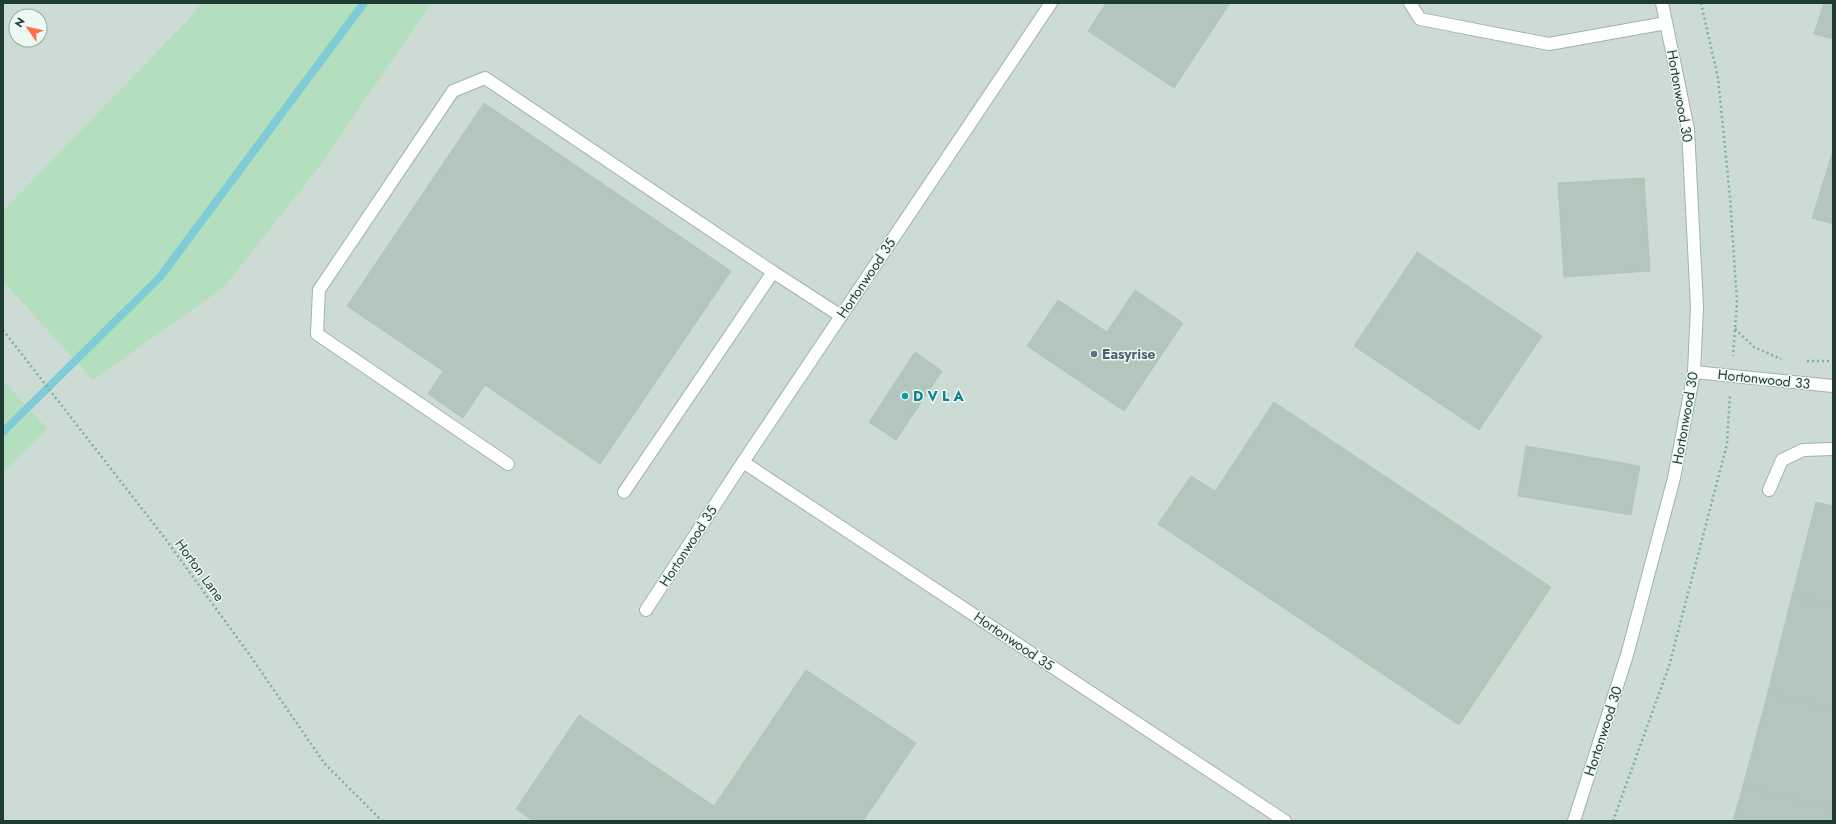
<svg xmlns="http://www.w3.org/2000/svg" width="1836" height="824" viewBox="0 0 1836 824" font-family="Jost,sans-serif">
<rect width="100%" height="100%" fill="#deebe5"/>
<!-- built -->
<path fill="#ccdbd3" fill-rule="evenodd" d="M3 3H1833V821H3ZM16 16H40V40H16Z"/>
<!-- green -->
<g fill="#b4dfbe">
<path d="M201 3H431L322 163 224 287 93 380 3 281V211L191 17Z"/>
<path d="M3 380 47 429 3 472Z"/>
</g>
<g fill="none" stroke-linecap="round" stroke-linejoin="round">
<!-- stream -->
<path stroke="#7fccd6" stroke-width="8" d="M3 432 160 277 364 3"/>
</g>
<!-- building -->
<g fill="#b3c6bd" stroke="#b0c5bb">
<path d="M1106 3H1230L1174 88 1088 31Z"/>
<path d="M1824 3H1833V39L1814 34Z"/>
<path d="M484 103 731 271 600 464 485 385 463 418 428 394 443 371 347 306Z"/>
<path d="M1833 151V224L1812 218Z"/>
<path d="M1644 178 1650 271 1564 277 1558 183Z"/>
<path d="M1417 252 1542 336 1479 430 1354 346Z"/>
<path d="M1135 290 1183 323 1124 411 1027 346 1058 300 1107 332Z"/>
<path d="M915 352 942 371 896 440 869 422Z"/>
<path d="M1274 402 1551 587 1459 725 1158 524 1191 476 1215 491Z"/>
<path d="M1526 446 1640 466 1631 515 1518 496Z"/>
<path d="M1816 502 1833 506V606L1792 596Z"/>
<path d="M1792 596 1833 606V709L1768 692Z"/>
<path d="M806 670 916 743 863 821H533L516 809 579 715 714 806Z"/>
<path d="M1768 692 1833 709V810L1743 786Z"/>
<path d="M1743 786 1833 810V821H1733Z"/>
</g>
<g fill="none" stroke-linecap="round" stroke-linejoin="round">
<!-- service casing -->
<g stroke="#a1b3ac" stroke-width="14">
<g id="service">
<path d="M1410 3 1420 19 1549 44 1666 23"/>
<path d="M508 464 317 334 319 290 453 91 485 78 773 272"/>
<path d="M1769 490 1782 460 1803 450 1833 449"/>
<path d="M624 492 773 272 841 316"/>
</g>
</g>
<!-- minor casing -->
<g stroke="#a1b3ac" stroke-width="14">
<g id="minor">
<path d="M1694 372 1833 386"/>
<path d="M743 462 1285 821"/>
<path d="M646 610 743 462 1051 3"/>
<path d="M1574 821 1627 655 1674 478 1694 372 1697 307 1688 129 1662 3"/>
</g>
</g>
<!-- path -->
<g stroke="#7bb29f" stroke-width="2.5" stroke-dasharray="2 3" stroke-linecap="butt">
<path d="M1701 3 1718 78 1730 197 1737 303 1733 356"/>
<path d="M1735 329 1754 347 1781 359"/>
<path d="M3 330 164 537 249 654 325 764 382 821"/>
<path d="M1807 361H1833"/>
<path d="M1613 821 1669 666 1727 444 1730 395"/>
</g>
<!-- service -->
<use href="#service" stroke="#fff" stroke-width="12"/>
<!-- minor -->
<use href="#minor" stroke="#fff" stroke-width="12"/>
</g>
<!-- markers -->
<circle fill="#5c6f8a" stroke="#eef8f3" stroke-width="1.5" cx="1094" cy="354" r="4"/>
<circle fill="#0f9aa8" stroke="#eef8f3" stroke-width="1.5" cx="905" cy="396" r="4"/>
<g text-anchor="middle" stroke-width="3" stroke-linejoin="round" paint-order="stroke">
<!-- street labels -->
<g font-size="14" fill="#1e3c33" stroke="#eef8f3">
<text transform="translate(1680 96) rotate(80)" y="5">Hortonwood 30</text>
<text transform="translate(866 278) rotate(-56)" y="5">Hortonwood 35</text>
<text transform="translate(1764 379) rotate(6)" y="5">Hortonwood 33</text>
<text transform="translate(1685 418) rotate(-80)" y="5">Hortonwood 30</text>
<text transform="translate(688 546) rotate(-57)" y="5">Hortonwood 35</text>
<text transform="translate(200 570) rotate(54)" y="5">Horton Lane</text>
<text transform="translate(1014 641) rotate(34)" y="5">Hortonwood 35</text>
<text transform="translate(1603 731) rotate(-72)" y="5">Hortonwood 30</text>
</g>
<!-- service labels -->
<g font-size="14" font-weight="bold" fill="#4e5e75" stroke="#eef8f3" text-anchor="start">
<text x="1102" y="359">Easyrise</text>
</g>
<!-- culture labels -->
<g font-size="14" font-weight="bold" fill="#0d838f" stroke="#eef8f3" text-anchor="start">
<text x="913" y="401">D V L A</text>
</g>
</g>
<!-- border -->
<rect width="1836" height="824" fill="none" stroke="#1e3c33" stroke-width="8"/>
<!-- north arrow -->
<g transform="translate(28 28) rotate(304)"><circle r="19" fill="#eef8f3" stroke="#9bada6"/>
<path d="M0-3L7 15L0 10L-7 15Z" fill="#ff6f48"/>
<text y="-6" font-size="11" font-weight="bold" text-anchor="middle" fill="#1e3c33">N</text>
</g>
</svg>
